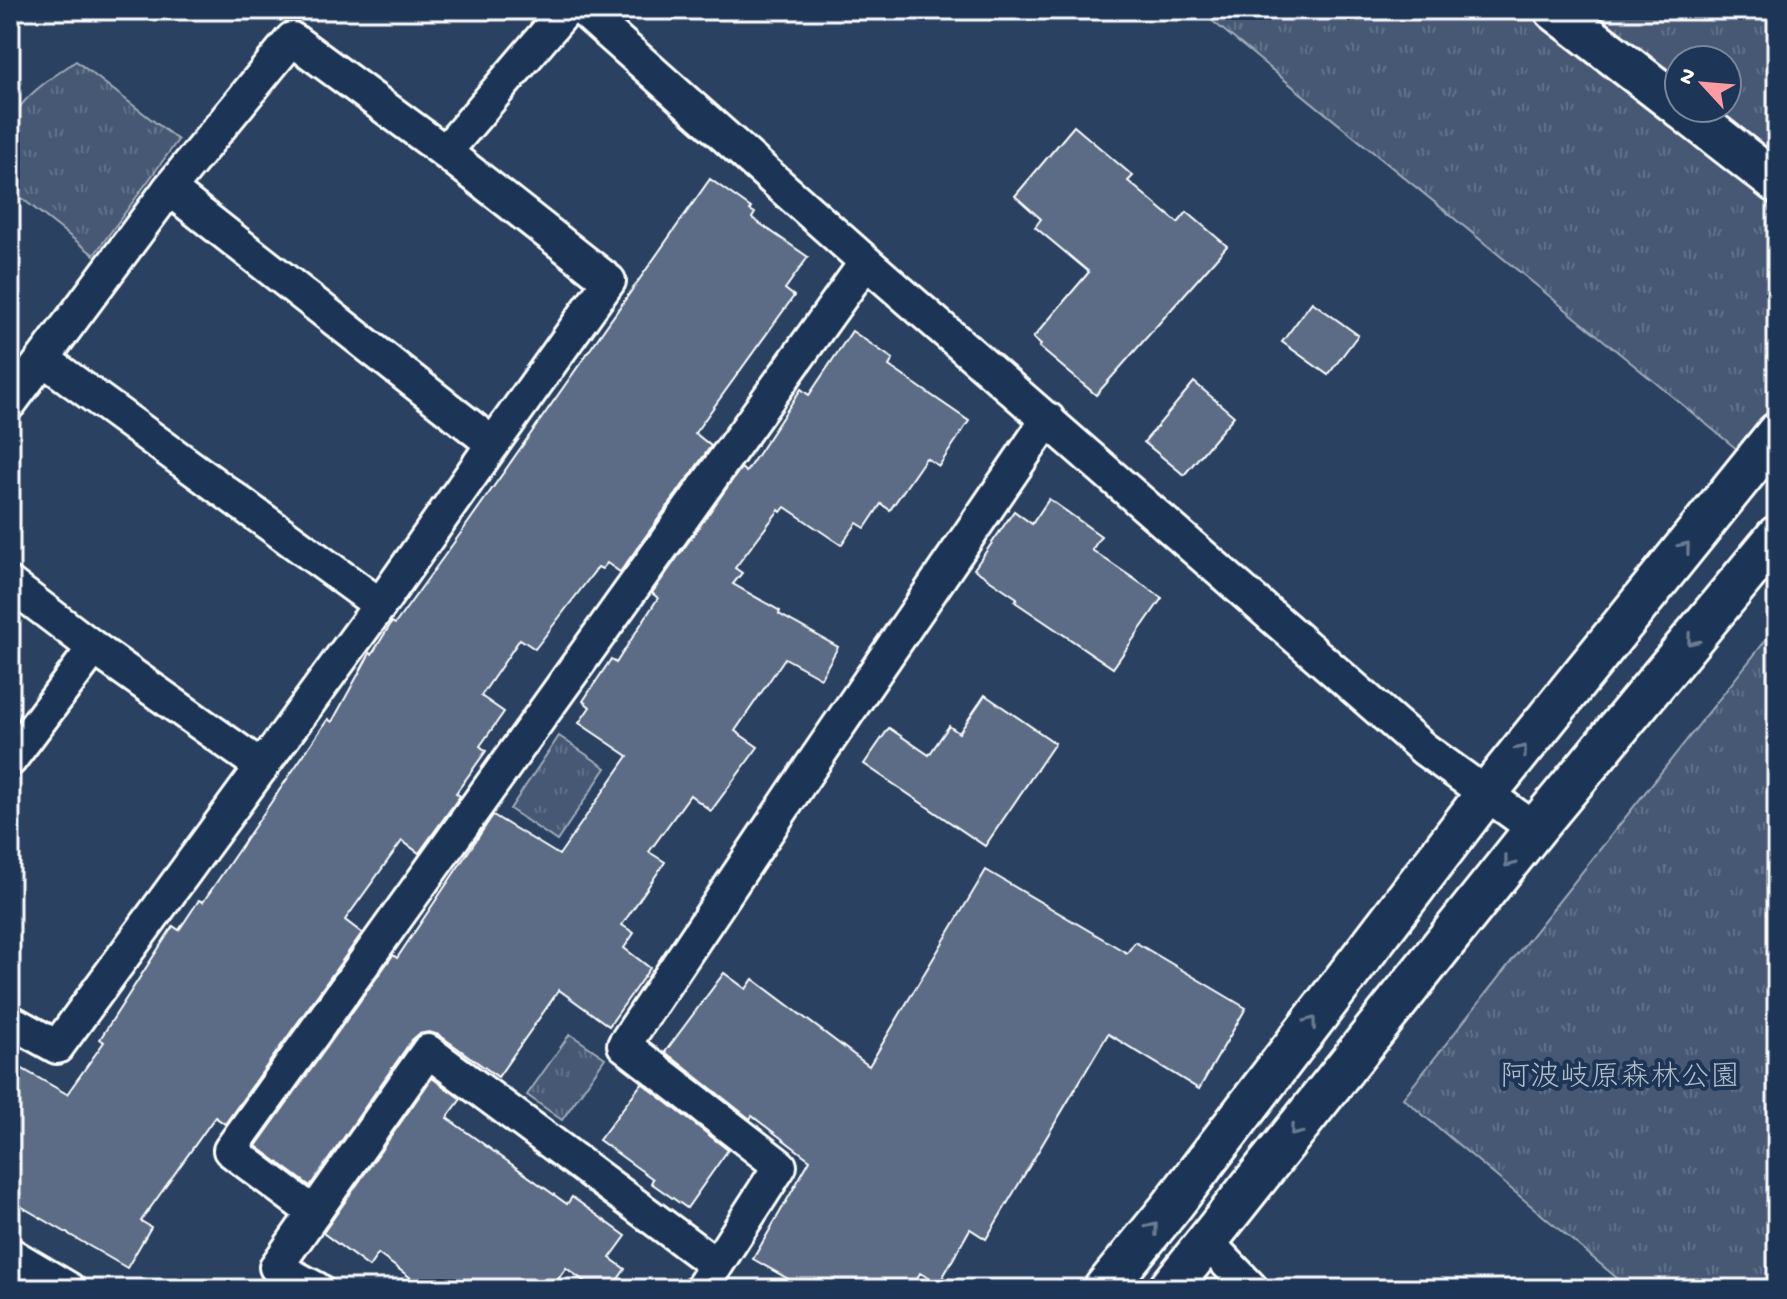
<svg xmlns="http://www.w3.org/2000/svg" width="1787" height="1299" viewBox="0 0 1787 1299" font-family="'Gochi Hand','Klee One',sans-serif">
<defs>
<pattern id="park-tufts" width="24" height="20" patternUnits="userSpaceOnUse" patternTransform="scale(2)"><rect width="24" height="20" fill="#465975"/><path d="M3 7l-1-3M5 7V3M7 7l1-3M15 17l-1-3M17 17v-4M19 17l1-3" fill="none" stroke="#62728a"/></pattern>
</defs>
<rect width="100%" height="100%" fill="#2a4161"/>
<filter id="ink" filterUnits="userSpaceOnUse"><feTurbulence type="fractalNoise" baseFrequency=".0125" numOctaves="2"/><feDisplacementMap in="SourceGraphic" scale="16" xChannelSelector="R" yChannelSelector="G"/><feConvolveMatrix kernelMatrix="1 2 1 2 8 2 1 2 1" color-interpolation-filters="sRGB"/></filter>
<g filter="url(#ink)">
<!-- park -->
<g fill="url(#park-tufts)" stroke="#a2acba" stroke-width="2" fill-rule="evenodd">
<path d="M1199 10H1777V482ZM1679 60H1727V108H1679Z"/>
<path d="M76 61 178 140 94 255 10 189C10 169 6 145 10 126 16 100 55 75 76 61Z"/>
<path d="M1777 626V1289H1630L1403 1098Z"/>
<path d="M559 736 606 768 557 841 510 809Z"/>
<path d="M570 1034 605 1058 562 1120 527 1095Z"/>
</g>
<!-- building -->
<g fill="#5b6c86" stroke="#fff" stroke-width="2">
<path d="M1074 126 1133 176 1128 181 1178 223 1187 212 1227 246 1096 395 1039 347 1041 345 1033 338 1089 272 1035 227 1041 219 1015 196Z"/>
<path d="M710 179 751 208 750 210 755 213 752 218 808 257 785 289 794 296 695 433 711 446 620 572 607 563 602 569 598 567 535 649 520 639 481 696 504 712 480 746 486 751 456 793 460 796 419 853 402 841 345 920 362 933 225 1124 215 1117 141 1221 151 1227 127 1268 10 1200V1062L67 1094 104 1042 100 1039 173 926 179 930 199 900 203 902 328 719 332 722 370 653 372 654 392 622 395 624 463 530Z"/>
<path d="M1312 302 1358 335 1328 375 1282 342Z"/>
<path d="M852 331 893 359 889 366 969 421 939 466 926 458 890 510 881 504 865 528 857 523 841 545 785 507 781 512 779 510 735 568 742 573 733 584 780 611 779 614 838 647 821 678 785 658 735 731 758 747 711 811 690 795 649 852 665 862 622 925 634 933 624 948 650 968 609 1026 559 990 498 1077 439 1035 429 1032 419 1034 412 1040 310 1186 256 1146 393 955 397 958 493 815 559 855 628 756 579 723 590 707 583 701 611 659 616 663 658 598 652 593 741 468 746 472 801 389 809 395Z"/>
<path d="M1194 382 1234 416 1184 475 1144 442Z"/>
<path d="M1049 499 1101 536 1092 550 1162 598 1113 668 1015 602 1017 598 974 569 1014 511 1032 524Z"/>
<path d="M985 695 1055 743 985 846 864 764 889 728 929 755 949 726 959 733Z"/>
<path d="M986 870 1127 953 1135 942 1246 1008 1199 1089 1108 1034 986 1239 970 1229 939 1284 920 1273 911 1289H806L753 1259 810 1160 752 1116 750 1119 665 1052 724 973 746 989 753 979 869 1066Z"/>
<path d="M432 1078 461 1099 447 1118 567 1204 572 1197 626 1236 610 1258 625 1269 611 1289H595L566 1268 551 1289H426L378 1254 369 1267 323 1233Z"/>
<path d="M642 1083 728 1150 687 1208 651 1183 653 1179 599 1140Z"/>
</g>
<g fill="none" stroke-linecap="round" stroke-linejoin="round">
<!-- minor casing -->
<g stroke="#fff" stroke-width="38">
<g id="minor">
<path d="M583 10 866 262 1424 749 1535 829"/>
<path d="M445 152 566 10"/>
<path d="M169 189 292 39 445 152 609 281 493 444"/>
<path d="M43 359 380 605"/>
<path d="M10 403 169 189 493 444 380 605 57 1047 10 1021"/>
<path d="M10 584 94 648 262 767"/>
<path d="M10 760 94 648"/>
<path d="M314 1213 230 1150 866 262"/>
<path d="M1207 1242 1252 1289"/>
<path d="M10 1254 69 1289"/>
<path d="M317 1289 276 1267 428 1051 716 1265"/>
<path d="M701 1289 780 1166 624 1045 805 775 1048 419"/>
</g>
</g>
<!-- tertiary casing -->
<g stroke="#fff" stroke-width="46">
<g id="tertiary">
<path d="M1555 10 1679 106"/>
<path d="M1681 108 1777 183"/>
<path d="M1104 1289 1171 1207 1486 794 1777 433"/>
<path d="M1169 1289 1535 829 1777 536"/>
</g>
</g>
<!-- minor -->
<use href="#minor" stroke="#1d3557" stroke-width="32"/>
<!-- tertiary -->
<use href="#tertiary" stroke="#1d3557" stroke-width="40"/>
</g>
<!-- one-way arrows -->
<defs><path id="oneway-chevron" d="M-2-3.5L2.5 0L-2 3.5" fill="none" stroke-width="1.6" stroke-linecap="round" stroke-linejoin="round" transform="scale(2)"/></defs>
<g stroke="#6c7c92">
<use href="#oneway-chevron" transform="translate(1685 547) rotate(-51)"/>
<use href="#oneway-chevron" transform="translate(1692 640) rotate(130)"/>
<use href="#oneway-chevron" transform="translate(1522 750) rotate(-51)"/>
<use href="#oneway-chevron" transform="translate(1509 862) rotate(128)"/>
<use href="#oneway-chevron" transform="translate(1311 1022) rotate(-53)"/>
<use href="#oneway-chevron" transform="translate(1295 1131) rotate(129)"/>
<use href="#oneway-chevron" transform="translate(1153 1228) rotate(-51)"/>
</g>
</g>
<g text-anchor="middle" stroke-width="8" stroke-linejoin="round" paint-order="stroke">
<!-- park labels -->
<g font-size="30" fill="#b5bdc8" stroke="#1d3557">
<text x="1620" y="1085">阿波岐原森林公園</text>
</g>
</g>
<!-- margin -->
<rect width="1787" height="1299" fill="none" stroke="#1d3557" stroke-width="40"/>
<rect x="20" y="20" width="1747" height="1259" fill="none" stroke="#fff" stroke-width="3" filter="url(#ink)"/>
<!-- north arrow -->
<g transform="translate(1703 84) rotate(296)"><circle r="38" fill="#1d3557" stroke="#77869a" stroke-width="2"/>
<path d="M0-6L14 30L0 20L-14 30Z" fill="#ff9aa2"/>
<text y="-12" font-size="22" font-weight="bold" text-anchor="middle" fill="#ffffff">N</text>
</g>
</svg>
